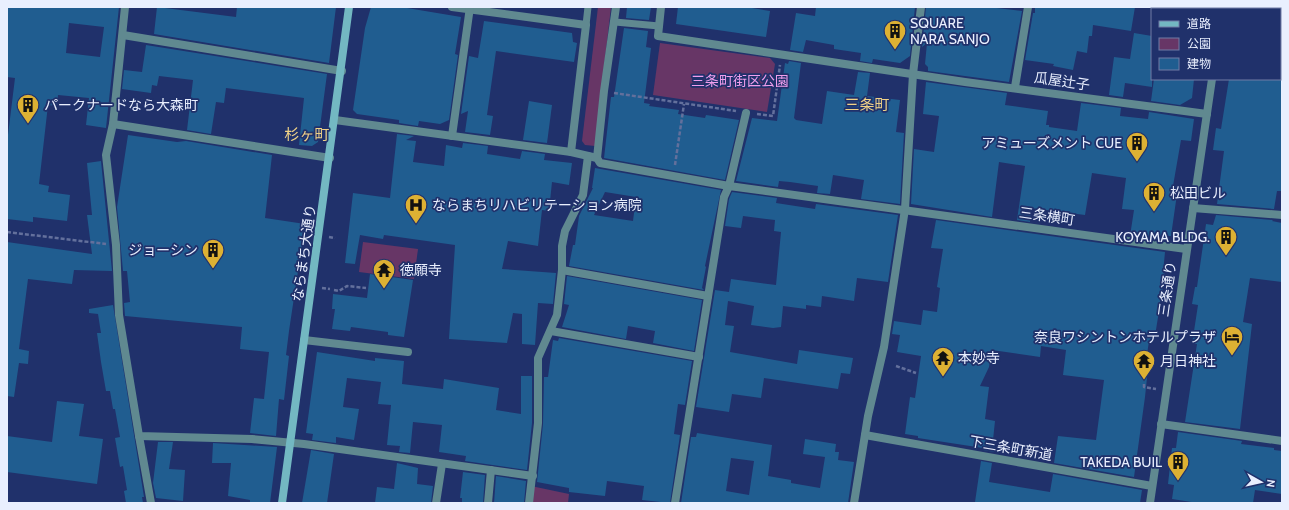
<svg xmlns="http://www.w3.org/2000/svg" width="1289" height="510" viewBox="0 0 1289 510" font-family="Cabin,'Noto Sans JP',sans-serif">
<rect width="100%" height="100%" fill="#20316b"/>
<!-- green -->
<g fill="#673666">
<path d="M598 7H611L595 146 585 145 582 141Z"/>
<path d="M660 43 770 58 775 64 767 112 653 95Z"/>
<path d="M363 242 418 249 414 279 359 272Z"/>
<path d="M531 486 569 494 568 503H529Z"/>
</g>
<!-- building -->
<g fill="#205d90" fill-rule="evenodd">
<path d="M7 7H119L106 128 86 125 89 98 58 95 57 106 48 105 39 184 49 186 48 192 70 195 67 221 33 217V222L7 219V143L15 78 7 77ZM69 23 104 27 100 57 66 53Z"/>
<path d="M157 7 236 17 237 7H336L329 63 154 34Z"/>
<path d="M371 7H401L461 17 455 54 458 55 449 120 440 124 419 121 418 126 399 123V120L357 114 353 110 365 28Z"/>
<path d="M627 7H651L649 20 626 18Z"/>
<path d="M678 7H746L770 11 766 37 676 24Z"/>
<path d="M816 7H915L910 56 900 63 873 59 872 63 860 61 861 53 834 49V45L806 40 803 52 790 50 796 13 815 16Z"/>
<path d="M926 7H988L1022 11 1009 82 928 71V67L925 64 927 43 922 47Z"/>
<path d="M1035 7H1135L1131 31 1093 25 1092 36H1089L1087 53 1077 51 1073 70 1053 66 1054 64 1025 60 1033 13H1035Z"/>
<path d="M484 21 572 33 573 42 577 43 574 62 496 51 487 115 493 116 490 135 465 132 468 111 461 114 469 56 478 58Z"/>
<path d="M624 28 648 31 646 47 651 48 644 103 650 104 649 106 679 110 678 114 705 118 706 115 739 120 725 180 604 158 611 97H614Z"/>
<path d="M1134 33 1152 36V87L1125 83 1123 97 1109 95 1114 57 1130 59Z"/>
<path d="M146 45 327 74 318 142 312 146 299 145 304 98 226 88 224 103 216 102 211 134 187 130 193 80 159 76 157 86 152 85 151 93 122 89 124 70 142 72Z"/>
<path d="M789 61 801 63 794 118 796 120 822 124 827 91 854 95 858 72 870 73 867 96 900 100 896 132 904 133 900 204 861 199 864 180 833 175 830 194 817 193 818 186 790 182 779 181 778 187 736 181 752 118 777 121 785 63 788 64Z"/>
<path d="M1154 79H1194L1192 98 1180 105 1151 101Z"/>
<path d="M1229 79H1282V191H1277L1274 209 1217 204 1224 151 1213 150 1216 128 1221 129Z"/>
<path d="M926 82 1007 93 1005 105 1048 111 1046 125H1049V127L1077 131 1081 103 1121 108 1120 116 1148 119 1149 112 1194 119 1191 141 1181 140 1173 186 1178 187 1171 236H1167V241L1130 236 1134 210 1122 209 1126 178 1092 173 1085 215 1031 208 1030 222 1017 220 1025 166 999 162 992 217 911 204 914 149 934 152 939 116 923 114Z"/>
<path d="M529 101 552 105 547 143 523 140Z"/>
<path d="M397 134 414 136 406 140 416 141 413 162 444 166 446 145 462 148 463 143 488 146 487 154 520 159 522 151 545 154 544 160 572 163 569 185 552 182 549 211 542 210 538 246 508 241 502 269 556 273 553 304 538 303 535 345 522 344V314L513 313 507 343 449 339 455 245 384 235 383 239 360 235 355 264 345 263 353 193 390 198Z"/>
<path d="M128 135 177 142 186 141 272 155 265 218 305 224 289 331 286 355 289 356 284 400 279 399 276 436 250 433 254 398 264 399 269 352 240 349 242 327 125 316 124 303 130 302 127 271H123L117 207Z"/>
<path d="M101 161 112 271 74 270 72 284 28 279 19 349 29 351 28 364 19 363 14 397 7 396V242L92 254 87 215H92L87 163Z"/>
<path d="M595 168 721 190 705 266 706 267 702 288 704 290 569 266 573 245H575L579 216 593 188H592ZM605 192 636 197 633 221 594 215Z"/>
<path d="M732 192 777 198 776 203 815 209 816 204 898 215 888 282 857 278 854 301 822 296 821 307 806 305V309L783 306 781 327 773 328 751 325 754 306 728 301 725 325 734 326 730 352 797 364 799 350 853 358 850 374 841 373 838 389 764 378 761 398 732 394 729 412 696 407 715 290 729 292 731 279 776 285 781 232 774 231 775 220 743 216 741 228 725 226 729 199Z"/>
<path d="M1216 215 1273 220 1272 221 1282 223V282L1250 278 1243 322 1252 324 1240 429 1185 422 1197 344H1192L1198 305 1192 304 1195 287H1197L1206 224 1213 225Z"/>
<path d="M936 220 1165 252 1163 273 1165 274 1154 342 1149 341 1145 368H1148L1145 397 1134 477 1054 463 1058 436 1096 440 1104 380 1063 375 1066 350 1041 346 1040 357 992 350 989 367 980 386 989 387 985 419 995 421 993 440H996L994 452 983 450V448L918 438V436L905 434 910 397 915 398 921 356 897 352 900 335 892 334 894 321 921 325 923 310 937 312 940 288 937 287 943 249 931 248Z"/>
<path d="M370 274 413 280 404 337 388 335V332L351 327 350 331 332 329 335 309H332L333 294 367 298Z"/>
<path d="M567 276 702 300 694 351 653 343 655 331 628 326 626 339 562 327 569 305 564 304Z"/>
<path d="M113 305 144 497H142L143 503H126L124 491 127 490 123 466 120 467 115 438 120 437 115 409H113L110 391H106L101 362 97 333H101L98 314 89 313V309Z"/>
<path d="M559 338 692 361 685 405 678 404 674 434 680 435 670 503 642 500 644 486 607 481 605 496 569 492V488L537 482 543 424 544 377H548L553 340 558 341Z"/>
<path d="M317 352 375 361V358L404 361 402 384 443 389 444 379 499 388 496 410 521 414V376H532V423L527 470 465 461 466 456 439 452 442 425 413 422 410 453 399 452 400 446 387 445 391 405 378 404 381 382 347 378 343 407 359 409 354 440 336 437V443L312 440 313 434 306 433Z"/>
<path d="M57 401 84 404 79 436 103 439 97 484 7 472V436L52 442Z"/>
<path d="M1178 432 1242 441 1241 444 1274 448V450L1282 451V494L1255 490 1253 503H1198L1172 499 1174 485 1168 484 1172 448H1176Z"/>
<path d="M697 433 772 445 768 476 791 480V483L820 488 825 457 803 454 805 439 836 444 835 452H839L838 460 854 462 848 503H681L691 437H696ZM731 458 754 461 749 495 726 491Z"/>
<path d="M158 442H173L169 469 185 470 183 501 156 498 153 483Z"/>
<path d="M213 443 277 447 270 503H250V500L228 496 231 463H212Z"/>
<path d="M311 450 334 454 327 503H302Z"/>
<path d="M981 461 992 463 989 482 1050 492 1053 474 1142 490 1140 503 975 502Z"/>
<path d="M397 463 418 468 417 484 433 486 431 503H375L377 487 394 489Z"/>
<path d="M463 472 485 475 483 503H462V498H460Z"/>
<path d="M496 476 526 481 524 503H494Z"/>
</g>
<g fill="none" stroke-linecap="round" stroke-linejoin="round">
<!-- path -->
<g stroke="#63709c" stroke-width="2.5" stroke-dasharray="4 2" stroke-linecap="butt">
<path d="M614 93 736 111"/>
<path d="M757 114 773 116 780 65"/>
<path d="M675 165 684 104"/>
<path d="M7 232 106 244"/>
<path d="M329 237 335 238"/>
<path d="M322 288 330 289"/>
<path d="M334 290 339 291 347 286 366 288"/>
<path d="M896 366 916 373"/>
<path d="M1144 384V387L1156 389"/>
</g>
<!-- lane -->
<g stroke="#608990" stroke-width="7">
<path d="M615 22 659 26"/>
<path d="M586 25 588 7"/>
</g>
<!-- street -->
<g stroke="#608990" stroke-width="8">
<path d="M125 7 113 124 106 155 116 245 119 315 139 436 252 439 304 444 533 476"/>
<path d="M452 7 586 25 571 152"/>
<path d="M661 7 658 36 965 82 1207 114"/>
<path d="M1223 9V7"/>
<path d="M123 35 342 71"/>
<path d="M1015 87 1028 7"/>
<path d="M335 120 571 152 597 158 600 163 729 186 1186 249"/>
<path d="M113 124 330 158"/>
<path d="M452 136 470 7"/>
<path d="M597 158 604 91 616 7"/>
<path d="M1193 208 1282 215"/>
<path d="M562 270 708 296"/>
<path d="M551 331 699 357"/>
<path d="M304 340 408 352"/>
<path d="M1161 424 1282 441"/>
<path d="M865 435 1152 486"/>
<path d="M139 436 151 503"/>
<path d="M436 503 442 464"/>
<path d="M488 503 491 470"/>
<path d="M529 503 538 423V358L557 315 562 270V246L565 231 583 195 588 156"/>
<path d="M675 503 724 197 729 186 746 113"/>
<path d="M854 503 868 416 884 347 905 209 913 74 921 7"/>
<path d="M1150 503 1212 79"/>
</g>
<!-- secondary -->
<path stroke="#73b8c2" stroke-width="8" d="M282 503 349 7"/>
</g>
<!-- icons -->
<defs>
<g id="building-pin" transform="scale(1.15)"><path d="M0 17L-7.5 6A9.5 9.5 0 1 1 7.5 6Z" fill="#ddb133" stroke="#20316b"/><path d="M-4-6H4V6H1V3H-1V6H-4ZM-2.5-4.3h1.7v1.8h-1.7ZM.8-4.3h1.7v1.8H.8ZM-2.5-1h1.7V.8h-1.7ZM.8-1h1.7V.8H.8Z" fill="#111"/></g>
<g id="hospital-pin" transform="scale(1.15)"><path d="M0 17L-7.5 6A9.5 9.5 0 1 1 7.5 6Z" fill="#ddb133" stroke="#20316b"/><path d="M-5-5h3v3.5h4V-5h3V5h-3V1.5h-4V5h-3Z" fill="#111"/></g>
<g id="temple-pin" transform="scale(1.15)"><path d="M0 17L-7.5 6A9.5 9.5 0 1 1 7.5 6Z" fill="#ddb133" stroke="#20316b"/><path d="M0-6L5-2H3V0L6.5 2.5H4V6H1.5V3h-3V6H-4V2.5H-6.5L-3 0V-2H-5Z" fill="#111"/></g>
<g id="hotel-pin" transform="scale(1.15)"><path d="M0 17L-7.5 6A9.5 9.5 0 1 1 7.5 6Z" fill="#ddb133" stroke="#20316b"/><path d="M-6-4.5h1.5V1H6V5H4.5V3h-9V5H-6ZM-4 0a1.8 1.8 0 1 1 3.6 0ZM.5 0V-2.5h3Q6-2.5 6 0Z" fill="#111"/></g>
</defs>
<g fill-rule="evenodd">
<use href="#building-pin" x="895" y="31"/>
<use href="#building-pin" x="28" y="105"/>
<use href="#building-pin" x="1137" y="143"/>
<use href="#building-pin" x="1154" y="193"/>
<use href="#hospital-pin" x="416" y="205"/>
<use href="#building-pin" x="1226" y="237"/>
<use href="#building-pin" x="213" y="250"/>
<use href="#temple-pin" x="384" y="270"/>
<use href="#hotel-pin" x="1232" y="337"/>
<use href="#temple-pin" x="943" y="358"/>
<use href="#temple-pin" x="1144" y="361"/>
<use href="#building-pin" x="1178" y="462"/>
</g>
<g text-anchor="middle" stroke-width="3.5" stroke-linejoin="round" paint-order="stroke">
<!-- poi labels -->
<g font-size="14" fill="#e9effe" stroke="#20316b" text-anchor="start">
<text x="910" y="28">SQUARE<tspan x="910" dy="16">NARA SANJO</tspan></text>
<text x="44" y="110">パークナードなら大森町</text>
<text x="1122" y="148" text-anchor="end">アミューズメント CUE</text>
<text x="1170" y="198">松田ビル</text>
<text x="432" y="210">ならまちリハビリテーション病院</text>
<text x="1210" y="242" text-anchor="end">KOYAMA BLDG.</text>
<text x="198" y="255" text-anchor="end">ジョーシン</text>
<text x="400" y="275">徳願寺</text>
<text x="1216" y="342" text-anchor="end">奈良ワシントンホテルプラザ</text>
<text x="958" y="363">本妙寺</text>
<text x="1160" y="366">月日神社</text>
<text x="1162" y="467" text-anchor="end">TAKEDA BUIL</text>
</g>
<!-- park labels -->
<g font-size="14" fill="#f09eec" stroke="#20316b">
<text x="740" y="86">三条町街区公園</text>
</g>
<!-- street labels -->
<g font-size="14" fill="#e9effe" stroke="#20316b">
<text transform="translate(1062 81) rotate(8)" y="5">瓜屋辻子</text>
<text transform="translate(1047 216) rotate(8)" y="5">三条横町</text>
<text transform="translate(304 253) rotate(-82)" y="5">ならまち大通り</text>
<text transform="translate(1167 289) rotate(-82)" y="5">三条通り</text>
<text transform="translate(1011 448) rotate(10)" y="5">下三条町新道</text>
</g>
<!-- neighbourhood labels -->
<g font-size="15" fill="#f0d287" stroke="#20316b">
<text x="867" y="110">三条町</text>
<text x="307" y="140">杉ヶ町</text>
</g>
</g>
<!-- border -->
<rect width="1289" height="510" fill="none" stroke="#e9effe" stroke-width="16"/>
<!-- legend -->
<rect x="1151" y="8" width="130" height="72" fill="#20316b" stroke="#707da6"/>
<rect x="1159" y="21" width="20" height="6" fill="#73b8c2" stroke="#707da6"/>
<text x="1187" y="28" font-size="12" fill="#e9effe">道路</text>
<rect x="1159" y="38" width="20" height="12" fill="#673666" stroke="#707da6"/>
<text x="1187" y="48" font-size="12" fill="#e9effe">公園</text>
<rect x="1159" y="58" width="20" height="12" fill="#205d90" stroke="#707da6"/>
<text x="1187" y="68" font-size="12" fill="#e9effe">建物</text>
<!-- north arrow -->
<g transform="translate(1261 482) rotate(98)" stroke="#20316b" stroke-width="3" paint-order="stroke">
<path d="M0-3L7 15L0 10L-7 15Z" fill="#e9effe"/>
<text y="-6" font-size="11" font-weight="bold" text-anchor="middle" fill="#e9effe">N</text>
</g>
</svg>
